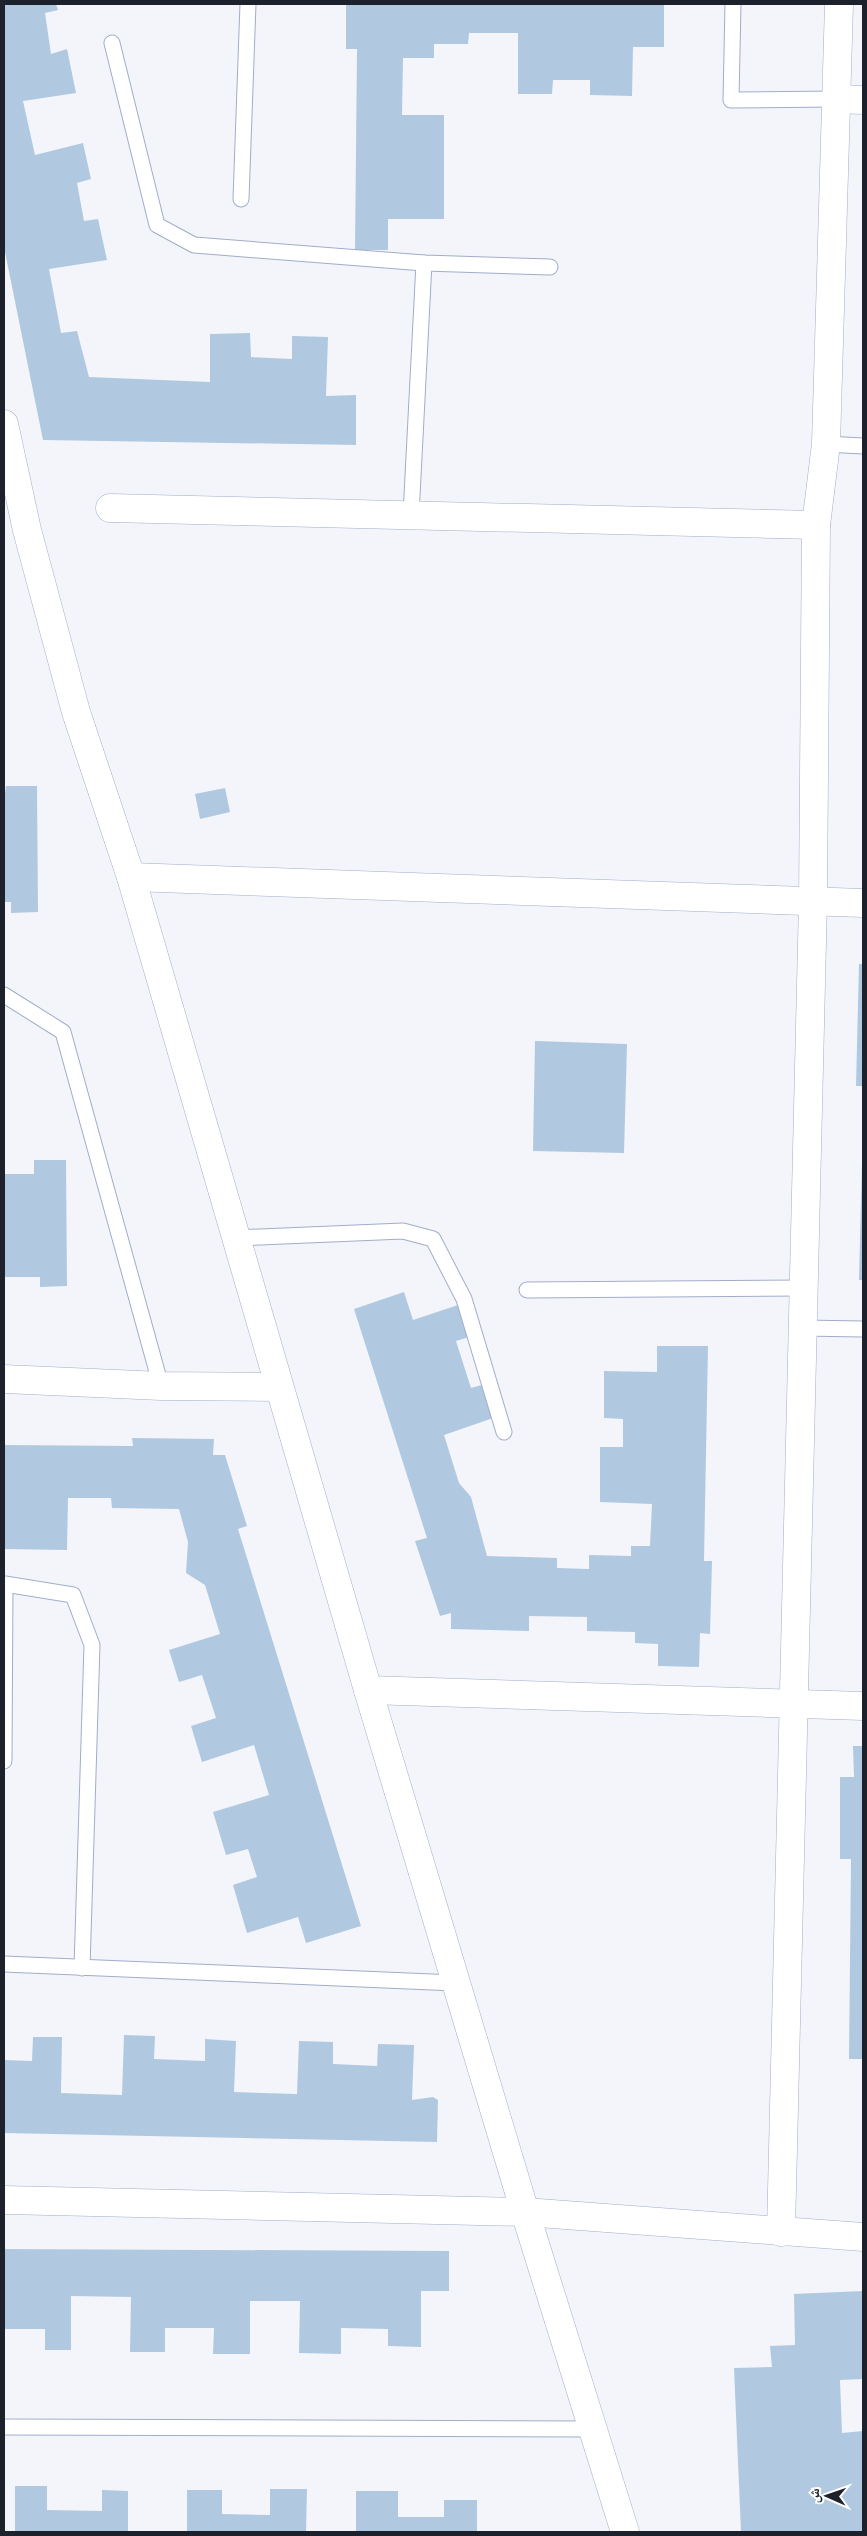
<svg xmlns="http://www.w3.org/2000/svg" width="867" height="2536" viewBox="0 0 867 2536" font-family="'Golos Text','Noto Naskh Arabic',sans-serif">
<rect width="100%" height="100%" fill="#f3f5fb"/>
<!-- building -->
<g fill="#b0c9e0">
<path d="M4 4H56L58 10 45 13 51 54 67 49 76 93 23 101 35 155 83 143 91 179 77 183 84 221 98 219 107 260 49 269 61 333 77 331 89 377 210 382V334L250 333 251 357 292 359V336L328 337 326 396 356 395V445L43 440 4 247Z"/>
<path d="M346 4H664V47H633L632 96 590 95V80H553L552 94H518V33H469L468 44H434V58H403L402 115H444V219H388V250H355L357 49H346Z"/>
<path d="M6 786H37L38 912 11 913V902H4V800Z"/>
<path d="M225 788 230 812 200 819 195 794Z"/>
<path d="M859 964H863V1086H856Z"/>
<path d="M535 1041 627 1044 624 1153 533 1151Z"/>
<path d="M34 1160H66L67 1286 40 1287V1277H4V1174H34Z"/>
<path d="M862 1162H863V1280H859Z"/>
<path d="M404 1292 413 1320 458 1305 469 1337 456 1341 471 1388 485 1384 496 1417 444 1435 459 1483 471 1497 487 1556 557 1558V1568L589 1569V1555L631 1556V1546H650L652 1504 600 1502V1447H623V1419L604 1418V1371L657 1372V1346H708L704 1561H712L710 1634 700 1633 699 1667 658 1666V1644L635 1643V1632L587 1631V1617L529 1616V1631L451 1629V1613L440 1616 415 1541 427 1538 354 1309Z"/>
<path d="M132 1438 214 1439 213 1455H225L247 1526 238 1529 361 1926 306 1943 298 1917 247 1933 233 1885 257 1877 248 1849 226 1855 213 1812 269 1795 254 1745 202 1762 191 1726 216 1718 202 1675 179 1682 169 1650 220 1634 205 1585 186 1573 188 1542 179 1509 112 1508 111 1498H68L67 1550 4 1549V1445L133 1446Z"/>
<path d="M853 1746H863V2059H849L851 1859H840V1777H854Z"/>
<path d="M124 2035 155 2036 154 2059 205 2061V2039L236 2041 234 2092 297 2094 299 2041 333 2042V2064L377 2066 378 2044 414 2045 412 2100 433 2097 438 2100 437 2142 4 2133V2060L32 2061 33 2037H62L61 2093 122 2095Z"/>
<path d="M4 2249 449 2251V2291H421V2347L388 2346V2329L341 2328V2354L299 2353 300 2301H250V2354H213L214 2328H165V2352H130L131 2297 71 2296V2350H45V2329H4Z"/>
<path d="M863 2291V2379L840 2380 842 2433 863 2431V2532H741L734 2368 772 2367 770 2346 795 2345 794 2294Z"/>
<path d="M15 2486H47V2510L102 2511V2490L128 2491V2532H15Z"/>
<path d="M270 2489H307L306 2532H187V2490H222V2514L270 2515Z"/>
<path d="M356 2491H398V2517H444V2500H477V2532H356Z"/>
</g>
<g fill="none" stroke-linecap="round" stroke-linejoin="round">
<!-- service casing -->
<g stroke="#a1adc8" stroke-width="17">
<g id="service">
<path d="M733 4 731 100 836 99"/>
<path d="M112 43 157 225 194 245 424 263 550 267"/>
<path d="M241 199 248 4"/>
<path d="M826 444 863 446"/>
<path d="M411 515 424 263"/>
<path d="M4 995 63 1032 161 1386"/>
<path d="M235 1238 403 1231 433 1239 464 1299 504 1432"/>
<path d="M527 1290 804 1288"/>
<path d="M802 1328 863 1329"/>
<path d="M4 1761 5 1584 73 1595 92 1645 82 1968"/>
<path d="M4 1964 456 1983"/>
<path d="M4 2427 592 2429"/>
</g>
</g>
<!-- minor casing -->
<g stroke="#a1adc8" stroke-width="29">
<g id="minor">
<path d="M836 99 863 100"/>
<path d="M110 508 816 525"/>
<path d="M131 877 863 903"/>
<path d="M4 1379 161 1386 278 1387"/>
<path d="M368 1690 863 1706"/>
<path d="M4 2200 525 2212 863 2237"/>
<path d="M781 2232 813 901 816 525 826 444 839 4"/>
</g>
</g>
<!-- tertiary casing -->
<g stroke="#a1adc8" stroke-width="29">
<path id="tertiary" d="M4 424 27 530 76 712 131 877 368 1690 525 2212 625 2532"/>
</g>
<!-- service -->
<use href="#service" stroke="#fff" stroke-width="15"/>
<!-- minor -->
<use href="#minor" stroke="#fff" stroke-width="28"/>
<!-- tertiary -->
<use href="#tertiary" stroke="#fff" stroke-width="28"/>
</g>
<!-- border -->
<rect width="867" height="2536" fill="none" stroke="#1c212b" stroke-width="10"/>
<!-- north arrow -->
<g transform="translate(827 2496) rotate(272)" stroke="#ffffff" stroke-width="4" paint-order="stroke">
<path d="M0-4L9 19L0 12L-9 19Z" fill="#1c212b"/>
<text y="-8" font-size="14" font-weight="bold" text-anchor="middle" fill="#1c212b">ش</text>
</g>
</svg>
